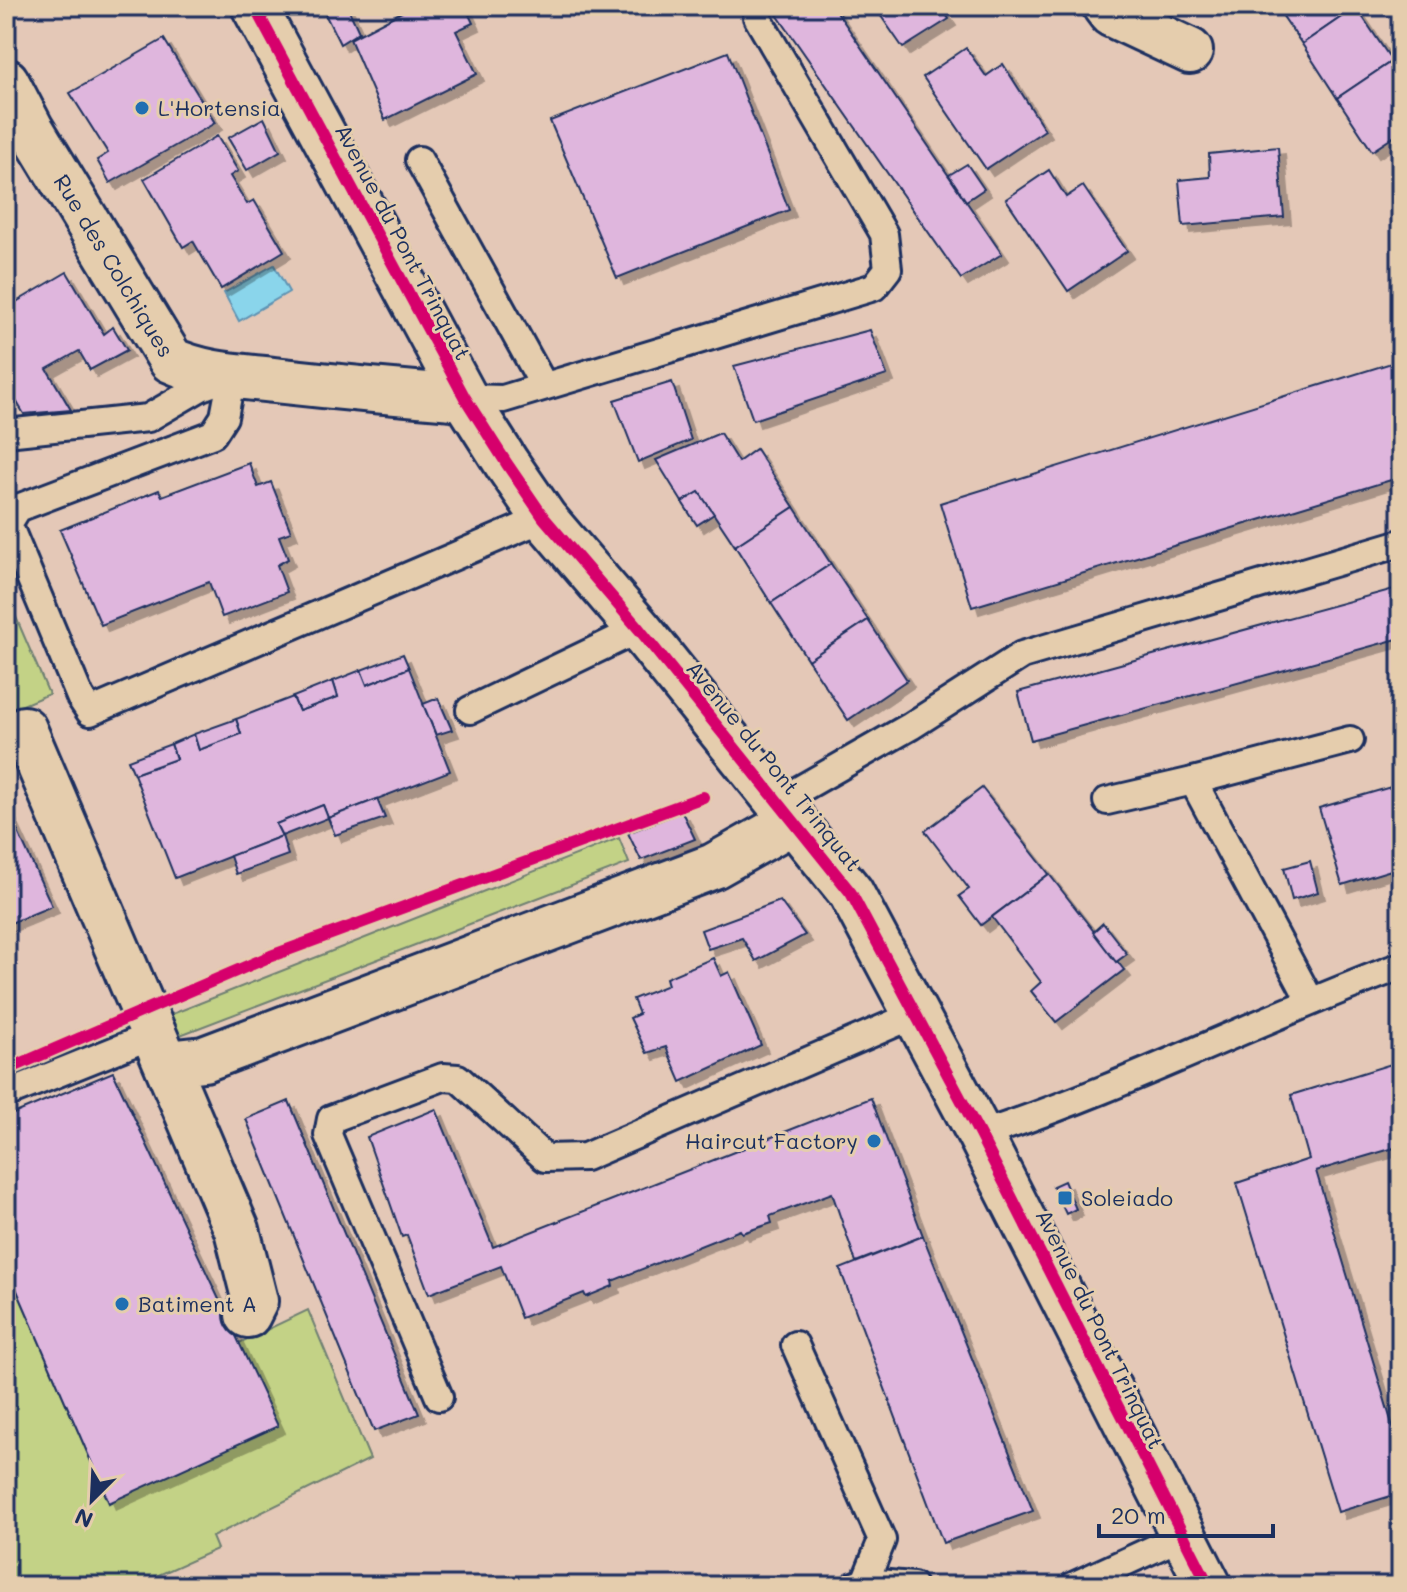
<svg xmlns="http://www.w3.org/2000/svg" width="1407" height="1592" viewBox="0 0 1407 1592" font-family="Mali,sans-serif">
<defs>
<filter id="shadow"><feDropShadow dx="7" dy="7" stdDeviation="0" flood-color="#0004"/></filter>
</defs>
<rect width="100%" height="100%" fill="#e4c8b7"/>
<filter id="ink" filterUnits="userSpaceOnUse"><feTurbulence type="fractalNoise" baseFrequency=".0125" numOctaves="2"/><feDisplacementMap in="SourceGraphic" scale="16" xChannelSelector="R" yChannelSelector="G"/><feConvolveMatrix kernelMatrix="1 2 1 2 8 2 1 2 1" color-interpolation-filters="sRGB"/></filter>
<g filter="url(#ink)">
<!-- green -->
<g fill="#c3d286" stroke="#6f8072" stroke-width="2">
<path d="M6 594 49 694 6 712Z"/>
<path d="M619 838 629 863 175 1037 162 1018Z"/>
<path d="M6 1265 109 1503 239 1343 308 1310 370 1459 212 1537 217 1549 134 1586H6Z"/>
</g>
<!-- water -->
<path fill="#8ad5eb" stroke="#5e93b3" stroke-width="2" d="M274 265 289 292 239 321 224 293Z"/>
<!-- building -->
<g fill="#dfb6dd" stroke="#1b2f5e" stroke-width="2" filter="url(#shadow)">
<path d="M330 6H347L359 32 340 44 323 10Z"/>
<path d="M413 6H465L473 23 456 31 477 74 385 120 350 39Z"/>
<path d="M771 6H833L1002 254 961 279Z"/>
<path d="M874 6H940L949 19 903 48Z"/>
<path d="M1276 6H1355L1356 7 1302 44Z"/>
<path d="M1356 7 1392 61 1337 98 1302 44Z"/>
<path d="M164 39 215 123 110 183 97 160 108 153 70 93Z"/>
<path d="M966 48 986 76 1003 64 1045 130 986 169 923 77Z"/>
<path d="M728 52 789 210 617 278 550 121Z"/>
<path d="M1401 55V132L1372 151 1337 98Z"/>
<path d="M264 118 280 151 247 170 228 138Z"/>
<path d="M217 136 238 171 230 176 247 204 254 200 284 251 221 289 193 241 183 247 144 179Z"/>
<path d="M1278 147 1284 217 1183 226 1179 180 1210 177 1209 154Z"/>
<path d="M967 164 984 189 966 201 949 175Z"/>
<path d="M1049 170 1066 197 1083 186 1127 251 1068 291 1006 199Z"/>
<path d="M67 272 104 334 113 327 127 350 90 370 79 351 47 369 71 410 24 414 6 384V308Z"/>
<path d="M870 330 887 375 753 420 734 366Z"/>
<path d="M1401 360V477L972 607 940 503Z"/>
<path d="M672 382 691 440 638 462 614 400Z"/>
<path d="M720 433 738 462 756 449 794 507 735 546 699 492 682 502 656 460Z"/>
<path d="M249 463 258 487 271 482 291 532 279 536 288 559 277 565 287 592 222 617 209 582 101 625 60 530 159 490 162 496Z"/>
<path d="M699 492 714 514 697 525 682 502Z"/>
<path d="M794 507 831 564 771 603 735 546Z"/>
<path d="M831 564 868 620 808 660 771 603Z"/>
<path d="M1401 587V638L1031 740 1018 692Z"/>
<path d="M868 620 907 680 848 720 808 660Z"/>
<path d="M403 654 409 668 367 685 361 670Z"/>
<path d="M409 668 450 771 328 818 323 805 276 824 282 836 175 878 134 774 176 759 171 744 194 734 199 750 241 734 236 719 293 697 299 711 338 697 333 681 361 670 367 685Z"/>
<path d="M333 681 338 697 299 711 293 697Z"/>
<path d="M438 698 452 730 436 735 423 704Z"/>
<path d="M236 719 241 734 199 750 194 734Z"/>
<path d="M171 744 176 759 134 774 128 760Z"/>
<path d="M1401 784V867L1342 885 1319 808Z"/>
<path d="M982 788 1049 874 981 925 959 896 969 889 925 831Z"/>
<path d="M377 799 385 818 335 835 328 818Z"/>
<path d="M323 805 328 818 282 836 276 824Z"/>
<path d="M6 806 52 906 6 925Z"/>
<path d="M682 812 695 839 641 860 628 833Z"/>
<path d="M282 836 288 855 236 874 230 856Z"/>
<path d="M1310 861 1318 892 1292 900 1284 868Z"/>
<path d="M1049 874 1124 970 1056 1022 1031 991 1041 982 992 917Z"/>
<path d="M780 901 805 935 756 961 742 938 708 949 701 930Z"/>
<path d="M1103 923 1127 954 1116 962 1093 932Z"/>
<path d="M713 958 721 976 729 972 761 1045 681 1082 666 1047 647 1053 630 1018 639 1014 633 999 668 985 666 978Z"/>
<path d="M1401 1061V1146L1316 1171 1401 1454V1493L1338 1512 1237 1183 1309 1159 1291 1095Z"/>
<path d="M113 1072 278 1426 109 1503 6 1265V1117Z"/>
<path d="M871 1098 923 1236 856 1262 832 1193 770 1216 772 1223 742 1233 740 1230 612 1281 613 1286 586 1297 584 1293 521 1318 501 1266 429 1294 407 1235 402 1237 367 1137 436 1109 493 1247Z"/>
<path d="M289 1101 419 1414 374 1431 246 1119Z"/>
<path d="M1064 1181 1076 1209 1066 1214 1053 1186Z"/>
<path d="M923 1236 1033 1511 943 1543 840 1269Z"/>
</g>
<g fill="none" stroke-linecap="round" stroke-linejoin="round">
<!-- lane casing -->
<g stroke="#1b2f5e" stroke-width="32">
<g id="lane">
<path d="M419 160 543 384"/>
<path d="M232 375 224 417 213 434 18 508 8 524 80 697 90 712 544 518"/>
<path d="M465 398 503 399 874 287 888 269 884 234 757 17"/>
<path d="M6 433 148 418 201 387 225 378"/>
<path d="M470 710 639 629"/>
<path d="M1107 801 1193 781"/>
<path d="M776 803 911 726 1022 655 1401 543"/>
<path d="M1310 1000 1193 781 1350 740"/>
<path d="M6 1094 153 1035"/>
<path d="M980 1135C1124 1088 1259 1019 1401 966"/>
<path d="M795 1345 882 1540 865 1582"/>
<path d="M439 1397 328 1135 331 1119 443 1077 458 1078 545 1158 585 1157 914 1015"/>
<path d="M854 1586 865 1582 913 1586"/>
<path d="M1073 1586 1182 1536"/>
</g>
</g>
<!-- street casing -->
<g stroke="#1b2f5e" stroke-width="50">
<g id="street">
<path d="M1105 6 1111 14 1190 51"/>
<path id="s1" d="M6 81 31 129 171 360C203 375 239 376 274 380 338 387 401 393 465 398"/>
<path d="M24 729 237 1230 255 1301 248 1315"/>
<path d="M167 1063 204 1059 714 866 792 822"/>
</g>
</g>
<!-- secondary casing -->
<g stroke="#1b2f5e" stroke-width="50">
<path id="secondary" d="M254 6 465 398 507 464 544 518 639 629 851 893 980 1135 1209 1586"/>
</g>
<!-- lane -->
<use href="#lane" stroke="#e5cdad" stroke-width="26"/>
<!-- street -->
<use href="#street" stroke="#e5cdad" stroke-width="44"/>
<!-- secondary -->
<use href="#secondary" stroke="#e5cdad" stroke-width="44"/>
<!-- cycleway casing -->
<g stroke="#e5cdad" stroke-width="17">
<g id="cycleway">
<path d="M254 6 465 398 507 464 544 518 639 629 851 893 980 1135 1209 1586"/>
<path d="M6 1070 271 956 703 797"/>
</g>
</g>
<!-- cycleway -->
<use href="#cycleway" stroke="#d6006c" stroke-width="12"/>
</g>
</g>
<!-- markers -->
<g fill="#1f6fb2" stroke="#e5cdad" stroke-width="3">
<circle cx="142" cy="108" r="8"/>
<circle cx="874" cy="1141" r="8"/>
<rect x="1057" y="1190" width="16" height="16" rx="4"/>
<circle cx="122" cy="1304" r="8"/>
</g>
<g text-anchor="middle" stroke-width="6" stroke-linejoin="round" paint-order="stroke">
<!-- poi labels -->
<g font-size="22" fill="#1b2f5e" stroke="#e5cdad" text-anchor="start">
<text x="158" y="116">L'Hortensia</text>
<text x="858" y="1149" text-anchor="end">Haircut Factory</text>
<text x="1081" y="1206">Soleiado</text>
<text x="138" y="1312">Batiment A</text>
</g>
<!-- street labels -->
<g font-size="22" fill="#1b2f5e" stroke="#e5cdad">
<text transform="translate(403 242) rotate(62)" y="8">Avenue du Pont Trinquat</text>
<text dy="8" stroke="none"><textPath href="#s1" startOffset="214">Rue des Colchiques</textPath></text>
<text transform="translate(774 766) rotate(51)" y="8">Avenue du Pont Trinquat</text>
<text transform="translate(1100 1329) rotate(64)" y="8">Avenue du Pont Trinquat</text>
</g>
</g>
<!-- margin -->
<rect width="1407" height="1592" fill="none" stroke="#e5cdad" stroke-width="32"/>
<rect x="16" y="16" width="1375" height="1560" fill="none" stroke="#1b2f5e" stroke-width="3" filter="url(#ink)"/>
<!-- north arrow -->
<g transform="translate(92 1500) rotate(204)" stroke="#e5cdad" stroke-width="6" paint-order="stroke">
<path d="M0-6L14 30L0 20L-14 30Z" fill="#1b2f5e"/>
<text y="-12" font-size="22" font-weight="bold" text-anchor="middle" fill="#1b2f5e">N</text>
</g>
<!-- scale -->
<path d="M1099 1524v12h174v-12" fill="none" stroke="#1b2f5e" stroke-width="4"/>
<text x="1111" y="1524" font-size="24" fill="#1b2f5e" stroke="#e5cdad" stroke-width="6" paint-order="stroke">20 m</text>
</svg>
